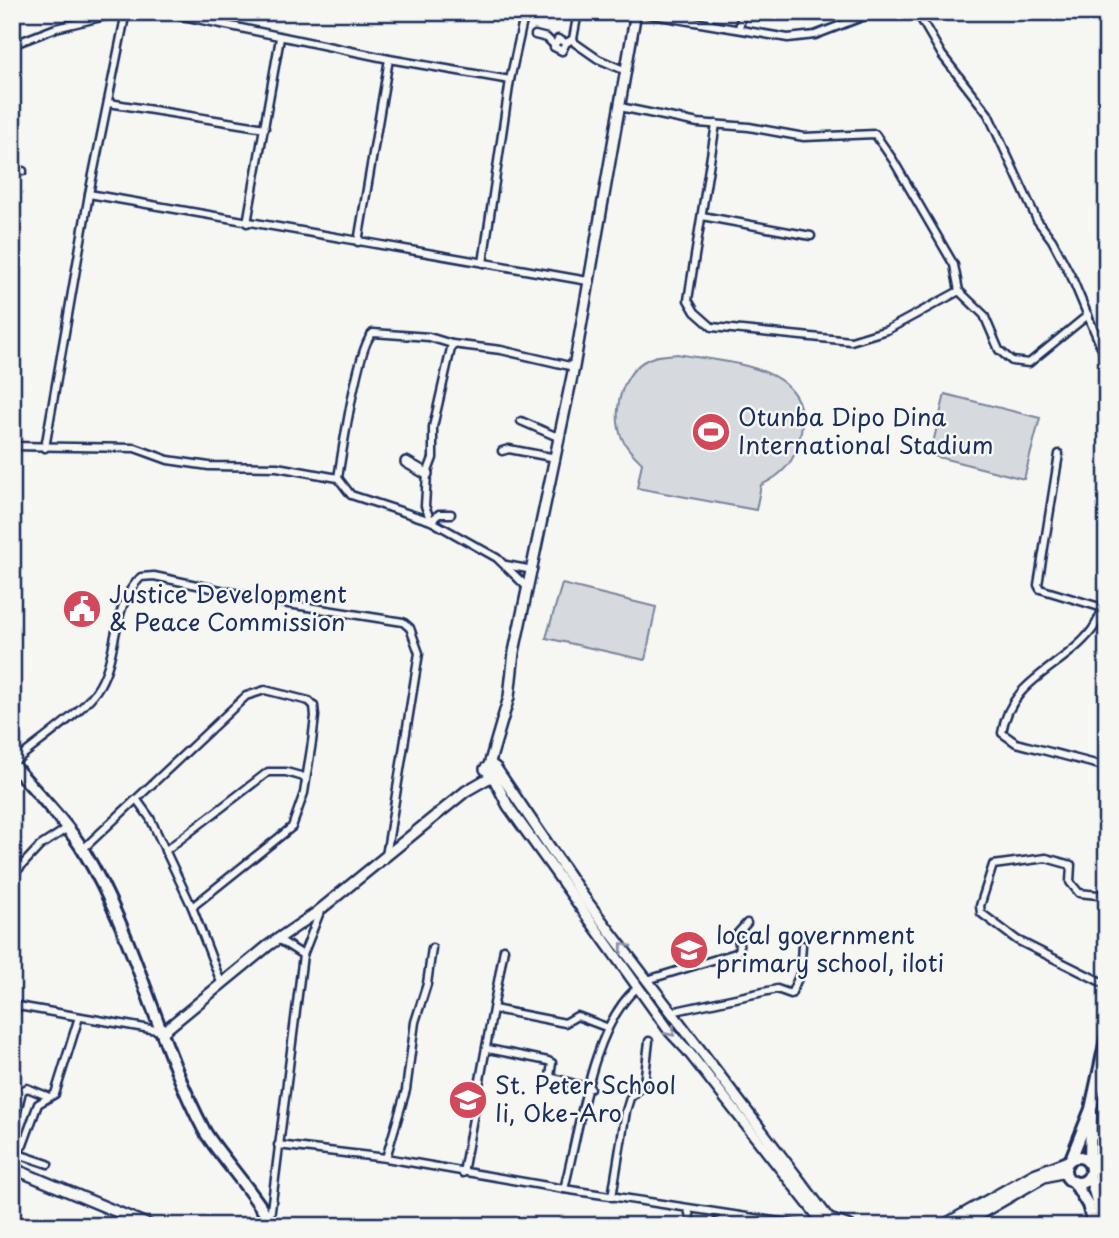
<svg xmlns="http://www.w3.org/2000/svg" width="1119" height="1238" viewBox="0 0 1119 1238" font-family="'Playpen Sans',sans-serif">
<rect width="100%" height="100%" fill="#f6f6f2"/>
<filter id="ink" filterUnits="userSpaceOnUse"><feTurbulence type="fractalNoise" baseFrequency=".0143" numOctaves="2"/><feDisplacementMap in="SourceGraphic" scale="14" xChannelSelector="R" yChannelSelector="G"/><feConvolveMatrix kernelMatrix="1 2 1 2 8 2 1 2 1" color-interpolation-filters="sRGB"/></filter>
<g filter="url(#ink)">
<!-- pitch -->
<g fill="#d6d9dd" stroke="#78849e" stroke-width="2">
<path d="M677 354C727 363 816 363 800 438 795 461 783 475 761 485L756 510 637 488 642 463C634 455 625 447 621 436 611 408 624 366 654 357 661 355 670 355 677 354Z"/>
<path d="M945 394 1040 418 1024 479 930 455Z"/>
<path d="M562 584 656 607 645 660 546 638Z"/>
</g>
<g fill="none" stroke-linecap="round" stroke-linejoin="round">
<!-- street casing -->
<g stroke="#1b2f5e" stroke-width="11">
<g id="street">
<path d="M164 12 389 59 510 80"/>
<path d="M578 12 573 39 575 43 598 59 626 71"/>
<path d="M636 12 788 38 815 35 875 12"/>
<path d="M917 12 942 55 988 114 1037 220 1052 240 1072 278 1107 361"/>
<path d="M739 29 742 12"/>
<path d="M535 35 547 38 553 44"/>
<path d="M566 43 558 39 554 47 562 51 566 43 573 39"/>
<path d="M12 45 56 28 122 12"/>
<path d="M109 103 265 128"/>
<path d="M620 107 698 123 749 127 804 137 875 134 893 160 954 265 959 291"/>
<path d="M716 124 688 300 695 312 712 327 851 341 887 330 959 291 984 315 999 350 1012 361 1029 363 1088 315"/>
<path d="M12 171H23"/>
<path d="M89 194 588 281"/>
<path d="M702 216 811 236"/>
<path d="M247 223 280 38"/>
<path d="M358 242 389 59"/>
<path d="M483 263 510 80 525 12"/>
<path d="M521 421 560 438"/>
<path d="M12 446 135 448 168 460 209 466 277 467 338 478 351 495 431 521 497 558 528 588"/>
<path d="M45 448 89 194 126 12"/>
<path d="M502 451 509 449 556 458"/>
<path d="M1059 454 1038 585 1040 589 1103 608"/>
<path d="M338 478C342 454 358 344 373 333L429 337 452 344 501 350 574 367"/>
<path d="M451 514H439L431 521 425 506 427 474 433 458V427L452 344"/>
<path d="M506 565 533 570"/>
<path d="M1107 600C1102 610 1098 622 1092 630 1063 668 1010 679 1002 733L1016 743 1107 767"/>
<path d="M12 764C36 743 86 711 100 685 119 651 111 606 141 577L154 576 282 603 403 622 410 628 419 653 386 856"/>
<path d="M137 800 150 818 192 907 222 985"/>
<path d="M83 849 246 696 265 690 309 701 314 706 315 716 312 742 304 793 292 827 192 907"/>
<path d="M165 851 268 772H286L304 777"/>
<path d="M12 876 40 846 66 829"/>
<path d="M1107 896 1079 893 1070 882 1071 865 1046 858 993 865 980 906 981 913 1017 940 1107 985"/>
<path d="M278 939 303 955"/>
<path d="M647 980 736 953 740 949 737 934 747 923"/>
<path d="M12 1005 162 1031"/>
<path d="M494 1009 565 1023 577 1016 606 1027"/>
<path d="M671 1012 777 989 791 994 800 974 802 945"/>
<path d="M488 1049 548 1061 552 1063 550 1076 553 1078 590 1088"/>
<path d="M12 1133 22 1091 27 1088 47 1096"/>
<path d="M1092 1137 1107 1131"/>
<path d="M278 1145 386 1158 564 1189 806 1226"/>
<path d="M15 1153 48 1164"/>
<path d="M12 1158 23 1145 38 1104 55 1094 79 1017"/>
<path d="M386 1158 406 1090 415 1022 427 984 432 948"/>
<path d="M463 1173 504 949"/>
<path d="M564 1189C579 1132 592 1025 637 988"/>
<path d="M612 1197 626 1111 630 1098 644 1084 649 1041"/>
<path d="M688 1209 692 1226"/>
<path d="M270 1218 303 955 320 912"/>
<path d="M462 1226V1225"/>
<path d="M711 1226 729 1215"/>
</g>
</g>
<!-- secondary casing -->
<g stroke="#1b2f5e" stroke-width="14">
<g id="secondary">
<path d="M406 462 427 474"/>
<path d="M489 765 509 697 514 652 574 367 636 12"/>
<path d="M496 768 583 896 829 1219 828 1226"/>
<path d="M492 775 508 806 670 1032 687 1050 820 1219"/>
<path d="M164 1031 269 945 316 913 466 791 494 775 496 768 491 764 485 769 491 775"/>
<path d="M12 1168 151 1226"/>
<path d="M829 1219 850 1226"/>
<path d="M942 1226 1034 1174 1068 1161"/>
<path d="M959 1226 1044 1177 1065 1172"/>
</g>
</g>
<!-- primary casing -->
<g stroke="#1b2f5e" stroke-width="16">
<g id="primary">
<path d="M12 764C34 790 66 822 83 850 136 937 157 1041 204 1130 215 1151 270 1211 270 1226"/>
<circle cx="1078" cy="1170" r="13"/>
<path d="M1071 1159 1091 1109 1107 1035"/>
<path d="M1090 1163 1091 1112"/>
<path d="M1090 1176 1104 1226"/>
<path d="M1074 1182 1088 1205 1094 1226"/>
</g>
</g>
<!-- street -->
<use href="#street" stroke="#f6f6f2" stroke-width="6"/>
<!-- secondary -->
<use href="#secondary" stroke="#f6f6f2" stroke-width="9"/>
<!-- primary -->
<use href="#primary" stroke="#f6f6f2" stroke-width="10"/>
</g>
<!-- one-way arrows -->
<defs><path id="oneway-chevron" d="M-2-3.5L2.5 0L-2 3.5" fill="none" stroke-width="1.6" stroke-linecap="round" stroke-linejoin="round" transform="scale(1.75)"/></defs>
<g stroke="#8892a8">
<use href="#oneway-chevron" transform="translate(624 947) rotate(-127)"/>
<use href="#oneway-chevron" transform="translate(671 1032) rotate(49)"/>
</g>
</g>
<!-- icons -->
<defs>
<g id="stadium-disc" transform="scale(2.0125)"><circle r="9.5" fill="#d1495b" stroke="#f6f6f2"/><path d="M0-5a6.5 5 0 1 0 0 10a6.5 5 0 1 0 0-10ZM-3.5-1.8h7v3.6h-7Z" fill="#fff"/></g>
<g id="civic-disc" transform="scale(2.0125)"><circle r="9.5" fill="#d1495b" stroke="#f6f6f2"/><path d="M-.6-6.5H3V-4.5H.6V-3L4-1V1h2V6H-6V1h2V-1L-.6-3ZM-1.2 2.5V6h2.4V2.5Z" fill="#fff"/></g>
<g id="school-disc" transform="scale(2.0125)"><circle r="9.5" fill="#d1495b" stroke="#f6f6f2"/><path d="M0-5L7-2L0 1L-7-2ZM-4 1L0 2.5L4 1V4Q0 6-4 4Z" fill="#fff"/></g>
</defs>
<g fill-rule="evenodd">
<use href="#stadium-disc" x="711" y="432"/>
<use href="#civic-disc" x="82" y="609"/>
<use href="#school-disc" x="689" y="950"/>
<use href="#school-disc" x="468" y="1100"/>
</g>
<g text-anchor="middle" stroke-width="5" stroke-linejoin="round" paint-order="stroke">
<!-- poi labels -->
<g font-size="24" fill="#1b2f5e" stroke="#f6f6f2" text-anchor="start">
<text x="738" y="426">Otunba Dipo Dina<tspan x="738" dy="28">International Stadium</tspan></text>
<text x="109" y="603">Justice Development<tspan x="109" dy="28">&amp; Peace Commission</tspan></text>
<text x="716" y="944">local government<tspan x="716" dy="28">primary school, iloti</tspan></text>
<text x="495" y="1094">St. Peter School<tspan x="495" dy="28">Ii, Oke-Aro</tspan></text>
</g>
</g>
<!-- margin -->
<rect width="1119" height="1238" fill="none" stroke="#f6f6f2" stroke-width="42"/>
<rect x="21" y="21" width="1077" height="1196" fill="none" stroke="#1b2f5e" stroke-width="2.5" filter="url(#ink)"/>
</svg>
